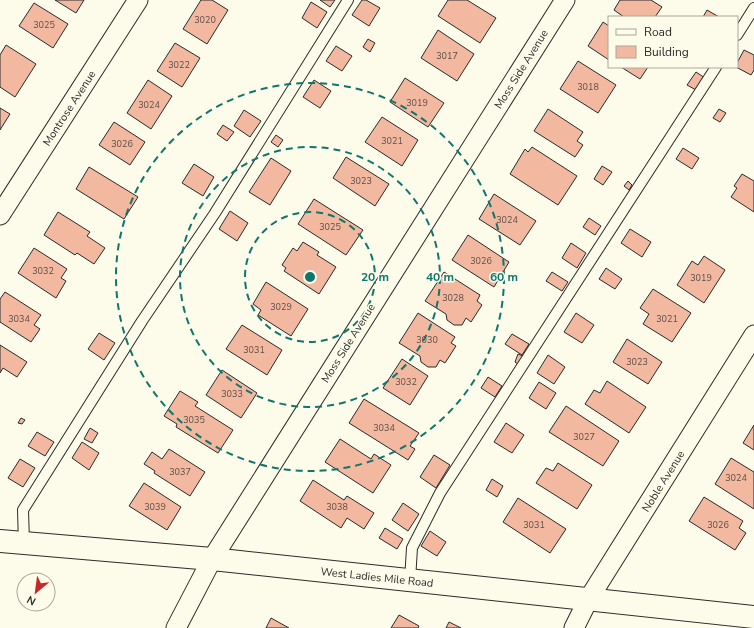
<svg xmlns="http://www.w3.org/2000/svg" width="754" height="628" viewBox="0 0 754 628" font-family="'Nunito Sans',sans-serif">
<rect width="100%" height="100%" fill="#fdfbea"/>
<!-- building -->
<g fill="#f2b8a0" stroke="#2b2b2b">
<path d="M55 0H84L76 13Z"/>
<path d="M201 0H212L228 10 207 44 183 29Z"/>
<path d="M320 0H335L330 7Z"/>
<path d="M362 0H366L380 8 369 26 352 15Z"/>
<path d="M448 0H467L496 18 480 43 438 16Z"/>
<path d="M620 0H651L662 7 655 17H624L614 10Z"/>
<path d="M311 2 327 12 317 28 302 18Z"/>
<path d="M34 3 68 24 53 48 19 26Z"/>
<path d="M707 10 719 17H703Z"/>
<path d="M603 22 609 26V60L588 46Z"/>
<path d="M438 30 474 54 457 81 421 58Z"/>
<path d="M368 39 375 43 370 52 363 47Z"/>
<path d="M175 43 200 58 182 87 157 71Z"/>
<path d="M6 45 36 64 15 97 0 87V55Z"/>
<path d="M336 46 352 56 342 71 326 61Z"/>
<path d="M744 50 754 55V70L751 75 736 67H737V63Z"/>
<path d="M578 61 616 85 598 113 560 89Z"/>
<path d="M621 67H648L640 79Z"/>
<path d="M696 72 705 78 696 90 687 85Z"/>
<path d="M405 78 444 103 428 127 390 102Z"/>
<path d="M148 80 172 96 151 129 127 113Z"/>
<path d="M314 80 331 91 320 108 303 97Z"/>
<path d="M0 108 10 114 0 130Z"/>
<path d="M548 109 583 132 577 141 583 145 575 157 534 131Z"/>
<path d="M719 109 726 113 720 122 713 118Z"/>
<path d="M244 110 261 121 250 137 234 126Z"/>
<path d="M382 117 418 140 402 166 365 142Z"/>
<path d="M114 122 145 142 130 165 99 145Z"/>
<path d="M223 125 234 132 227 141 217 134Z"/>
<path d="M276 135 283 140 278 147 271 142Z"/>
<path d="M532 147 577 176 558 205 510 174 525 149 528 152Z"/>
<path d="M683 148 699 158 692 169 676 159Z"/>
<path d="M346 157 389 184 375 206 333 178Z"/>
<path d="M271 158 291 171 270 205 249 192Z"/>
<path d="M194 164 214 177 203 196 182 183Z"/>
<path d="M602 166 612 172 603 185 594 179Z"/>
<path d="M89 167 138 197 124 219 76 189Z"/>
<path d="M742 174 754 181V212L731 197 737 188 734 186Z"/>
<path d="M628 181 632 185 629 190 624 186Z"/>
<path d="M494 194 536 221 520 245 479 219Z"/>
<path d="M314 199 363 230 346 255 298 224Z"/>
<path d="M230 211 248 223 237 241 219 229Z"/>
<path d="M58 212 90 232 87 236 105 248 94 264 77 253 75 255 44 235Z"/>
<path d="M589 218 601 226 595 235 583 227Z"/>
<path d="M630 229 651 242 642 257 621 243Z"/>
<path d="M468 235 509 262 494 287 452 260Z"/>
<path d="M303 242 319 252 317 255 336 267 319 294 284 271 286 268 282 265 293 248 297 251Z"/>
<path d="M571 243 586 253 577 268 562 258Z"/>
<path d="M34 248 67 269 61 278 66 281 56 298 18 273Z"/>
<path d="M704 256 725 270 704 303 677 285 692 261 698 265Z"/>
<path d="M606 268 622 279 615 289 599 279Z"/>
<path d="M444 272 480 295 477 301 482 305 471 322 466 318 462 325H454L447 320 446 314 425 301Z"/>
<path d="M552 272 568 282 562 291 546 281Z"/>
<path d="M266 282 308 309 291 336 258 315 261 310 253 304Z"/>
<path d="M653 289 691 313 672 342 643 324 649 314 640 308Z"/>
<path d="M5 292 41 315 34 325 40 329 31 342 0 322V299Z"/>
<path d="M418 313 455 337 451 343 456 346 445 363 440 360 436 367H428L421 362 420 356 399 343Z"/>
<path d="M576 313 594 325 582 343 564 332Z"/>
<path d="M242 325 282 350 267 375 226 349Z"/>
<path d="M99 333 115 343 104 360 88 349Z"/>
<path d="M512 334 529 344 522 355 505 344Z"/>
<path d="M627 339 662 362 648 384 613 362Z"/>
<path d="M0 345 27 362 17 377 3 368 0 373Z"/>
<path d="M518 354 527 358 521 366 515 362Z"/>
<path d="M548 355 565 367 554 384 537 373Z"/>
<path d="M402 359 428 376 410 405 383 388Z"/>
<path d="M222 370 257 393 241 418 206 395Z"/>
<path d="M488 377 502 386 495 397 481 388Z"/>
<path d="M607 381 646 407 629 433 585 404 594 390 600 393Z"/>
<path d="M539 382 556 393 546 409 529 398Z"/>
<path d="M180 391 198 402 195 406 233 430 218 453 176 427 177 424 164 416Z"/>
<path d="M364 399 419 433 410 446 415 449 408 460 349 423Z"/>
<path d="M566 406 619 441 603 466 549 432Z"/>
<path d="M21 418 25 420 22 424 18 423Z"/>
<path d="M506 423 524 435 512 453 494 442Z"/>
<path d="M754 425V450L743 443Z"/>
<path d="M90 428 98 433 92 443 84 439Z"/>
<path d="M37 432 54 442 45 456 28 446Z"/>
<path d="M340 439 371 459 374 454 391 465 373 493 325 462Z"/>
<path d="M82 442 99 453 89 470 72 458Z"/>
<path d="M169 449 205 472 190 496 154 473 155 471 144 464 152 452 162 459Z"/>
<path d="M434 455 450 465 436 488 420 477Z"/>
<path d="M731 458 754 472V509L715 484Z"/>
<path d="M20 459 35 468 23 487 8 478Z"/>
<path d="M558 463 592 485 577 509 536 483 546 468 553 471Z"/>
<path d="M492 479 503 486 497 497 486 490Z"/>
<path d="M313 480 344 500 347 496 374 513 364 529 347 518 341 528 300 501Z"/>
<path d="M144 483 181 507 167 530 129 506Z"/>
<path d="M704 497 743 521 739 528 746 533 735 550 689 521Z"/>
<path d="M518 498 566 529 550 553 503 522Z"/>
<path d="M403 503 419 514 408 531 392 520Z"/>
<path d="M385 528 403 539 397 549 379 538Z"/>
<path d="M430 531 446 542 437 556 421 546Z"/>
<path d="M399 615 419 626 418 628H391Z"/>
<path d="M271 618 289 628H266Z"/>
<path d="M449 622 461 628H446Z"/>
</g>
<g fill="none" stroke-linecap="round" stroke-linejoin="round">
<!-- service casing -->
<g stroke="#2b2b2b" stroke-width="12">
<g id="service">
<path d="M737 35 754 8"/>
<path d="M24 543 23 510 142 321 215 213 348 0"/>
<path d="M410 580 412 548 440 493 716 67"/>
</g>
</g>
<!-- minor casing -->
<g stroke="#2b2b2b" stroke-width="21">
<g id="minor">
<path d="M0 215 138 0"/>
<path d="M176 628 212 559 565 0"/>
<path d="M574 628 588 600 754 335"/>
</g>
</g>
<!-- tertiary casing -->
<g stroke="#2b2b2b" stroke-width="24">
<path id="tertiary" d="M0 541 212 559 754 617"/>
</g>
<!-- service -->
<use href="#service" stroke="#fdfbea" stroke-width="10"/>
<!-- minor -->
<use href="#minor" stroke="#fdfbea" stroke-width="19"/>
<!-- tertiary -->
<use href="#tertiary" stroke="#fdfbea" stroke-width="22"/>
</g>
<!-- distance rings -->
<g fill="none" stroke="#0f766e" stroke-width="2" stroke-dasharray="7 5">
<circle cx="310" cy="277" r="65"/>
<circle cx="310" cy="277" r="130"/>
<circle cx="310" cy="277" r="194"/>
</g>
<g text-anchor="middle" stroke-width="3" stroke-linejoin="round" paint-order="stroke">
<!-- number labels -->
<g font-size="9" fill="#5d4e48">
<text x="205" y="23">3020</text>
<text x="44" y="28">3025</text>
<text x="447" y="59">3017</text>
<text x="179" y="68">3022</text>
<text x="588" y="90">3018</text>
<text x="417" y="106">3019</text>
<text x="149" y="108">3024</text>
<text x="392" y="144">3021</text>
<text x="122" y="147">3026</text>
<text x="361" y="184">3023</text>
<text x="507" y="223">3024</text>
<text x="330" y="230">3025</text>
<text x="481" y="264">3026</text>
<text x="43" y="274">3032</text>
<text x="701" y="281">3019</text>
<text x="453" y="301">3028</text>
<text x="281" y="310">3029</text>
<text x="19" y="322">3034</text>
<text x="667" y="322">3021</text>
<text x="427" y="343">3030</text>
<text x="254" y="353">3031</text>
<text x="637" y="365">3023</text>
<text x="406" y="385">3032</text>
<text x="232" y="397">3033</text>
<text x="194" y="423">3035</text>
<text x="384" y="431">3034</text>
<text x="584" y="440">3027</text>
<text x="180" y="475">3037</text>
<text x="736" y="481">3024</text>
<text x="155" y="510">3039</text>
<text x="337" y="510">3038</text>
<text x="534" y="528">3031</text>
<text x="718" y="528">3026</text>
</g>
<!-- street labels -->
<g font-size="11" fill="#2b2b2b" stroke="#fdfbea">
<text transform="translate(521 69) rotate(-58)" y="4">Moss Side Avenue</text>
<text transform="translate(69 108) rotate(-57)" y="4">Montrose Avenue</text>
<text transform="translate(348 343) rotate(-58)" y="4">Moss Side Avenue</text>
<text transform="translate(663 481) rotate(-58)" y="4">Noble Avenue</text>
<text transform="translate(377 577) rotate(6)" y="4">West Ladies Mile Road</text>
</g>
</g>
<circle cx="310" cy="277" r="6" fill="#0f766e" stroke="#fdfbea" stroke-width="2"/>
<g font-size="12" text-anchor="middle" font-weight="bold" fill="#0f766e" stroke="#fdfbea" stroke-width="3" stroke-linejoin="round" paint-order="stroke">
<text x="375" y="281">20 m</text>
<text x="440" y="281">40 m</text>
<text x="504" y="281">60 m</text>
</g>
<!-- legend -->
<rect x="608" y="16" width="130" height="52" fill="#fdfbea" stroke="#a9a89e"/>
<rect x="616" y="29" width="20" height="6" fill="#fdfbea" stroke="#a9a89e"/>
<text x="644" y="36" font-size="12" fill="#2b2b2b">Road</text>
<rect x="616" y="46" width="20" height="12" fill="#f2b8a0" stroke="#a9a89e"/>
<text x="644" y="56" font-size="12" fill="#2b2b2b">Building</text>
<!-- north arrow -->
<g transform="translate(36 592) rotate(209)"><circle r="19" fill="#fdfbea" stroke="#a9a89e"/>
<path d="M0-3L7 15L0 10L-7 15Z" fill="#c62828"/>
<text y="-6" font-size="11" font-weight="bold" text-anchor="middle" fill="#2b2b2b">N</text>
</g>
</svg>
